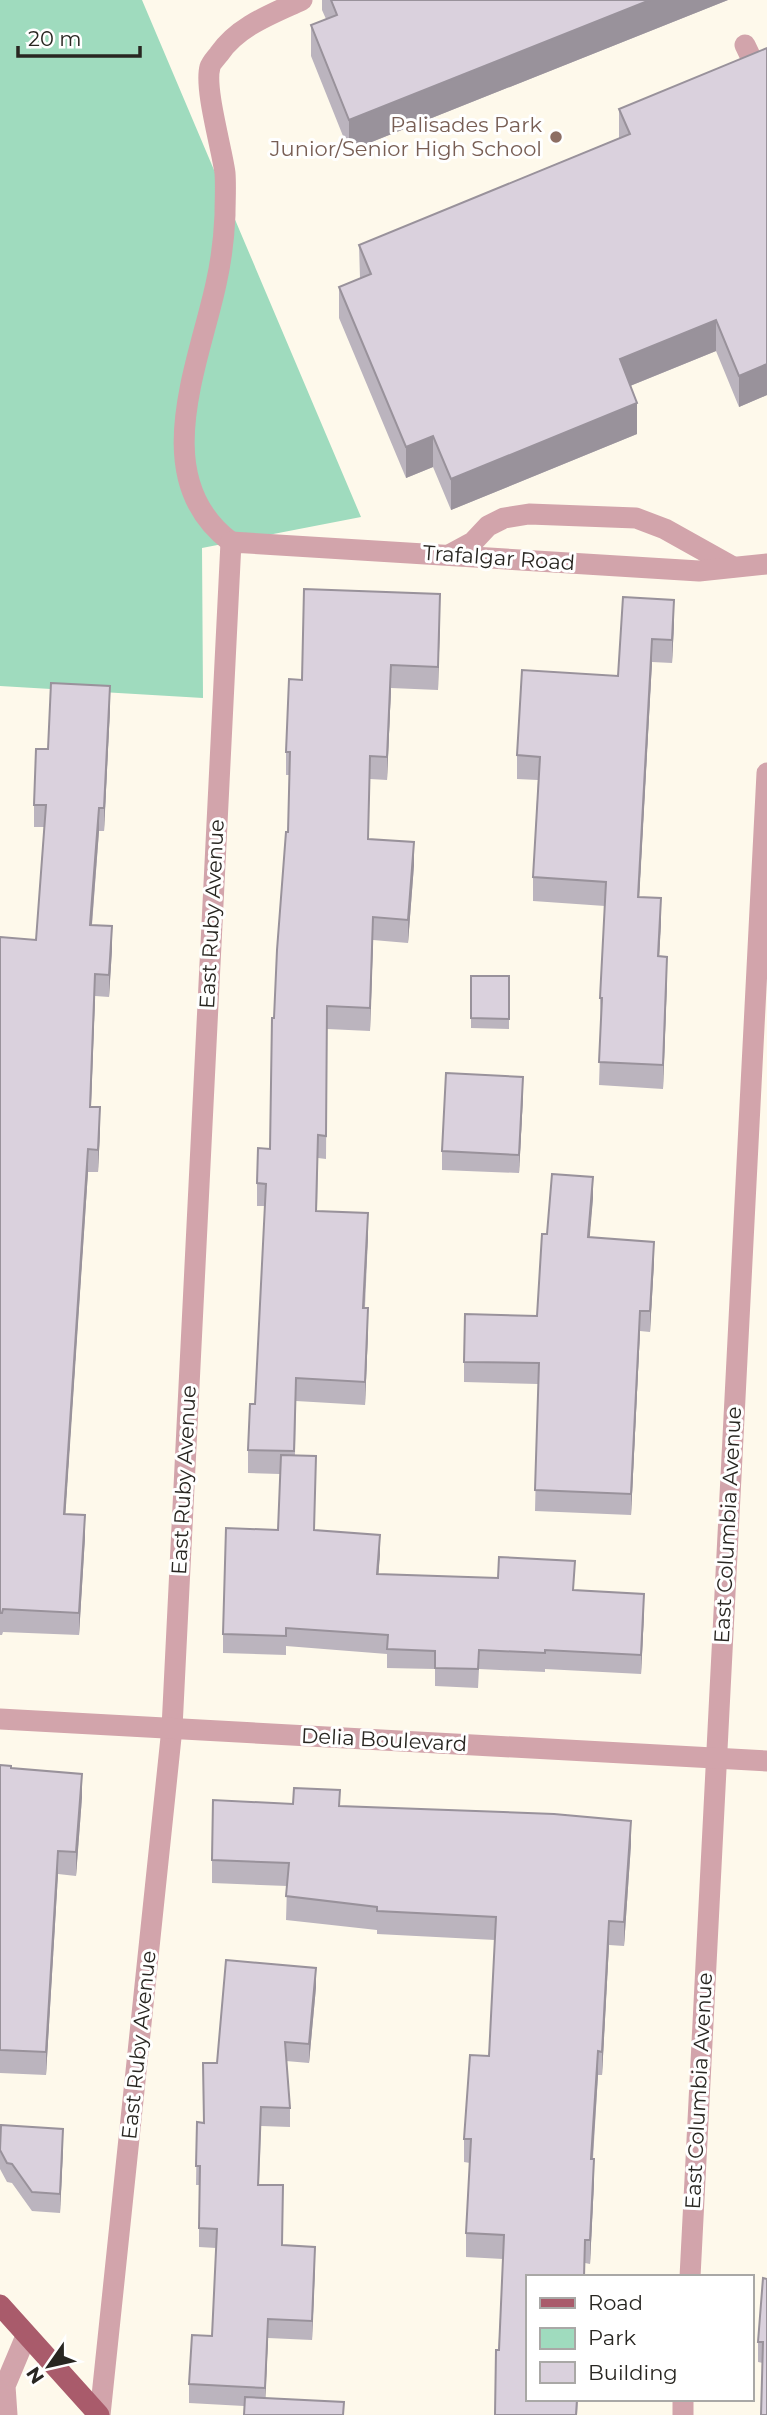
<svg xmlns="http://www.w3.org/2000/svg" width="767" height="2415" viewBox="0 0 767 2415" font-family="Montserrat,sans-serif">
<rect width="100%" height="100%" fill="#fef9eb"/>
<!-- green -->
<path fill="#9fdbbe" d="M0 0H142L361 517 202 548 203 698 0 686Z"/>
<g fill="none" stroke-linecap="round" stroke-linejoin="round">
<!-- service -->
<g stroke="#d2a4ab" stroke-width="21">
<path d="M745 45 756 68 767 63"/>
<path d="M231 542C147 479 198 367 216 284 221 262 224 238 225 215 225 202 226 186 225 173 222 149 204 88 210 67 211 63 216 58 219 54 238 26 272 14 302 0"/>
<path d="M449 555 473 542 488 526 504 518 529 514 636 518 665 529 733 567"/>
<path d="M7 2415 5 2386 26 2336"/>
</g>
<!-- minor -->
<g stroke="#d2a4ab" stroke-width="21">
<path d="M690 2277 767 773"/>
<path d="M100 2415 172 1728 231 542 699 571 767 564"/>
<path d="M683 2415V2399"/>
</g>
<!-- tertiary -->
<path stroke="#d2a4ab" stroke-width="21" d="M0 1719 767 1761"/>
<!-- primary -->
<path stroke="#a95b6b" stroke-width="21" d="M0 2305 99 2415"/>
</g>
<!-- wall -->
<g fill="#bbb4be">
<path d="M322 0H728L349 151 311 56V25L326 19 322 10Z"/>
<path d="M767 48V395L739 407 716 351 630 386 637 434 451 510 433 467 406 478 339 318V287L360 278 359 245 619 138V109Z"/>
<path d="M623 597 674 624 672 663 652 662 639 897 661 922 659 956 667 980 663 1089 599 1085 601 1021 600 998 605 906 533 901V877L538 780 517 779V755L618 676Z"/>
<path d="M440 616 438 690 391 688 387 780 370 779 368 839 414 865 408 943 373 940 370 1031 327 1029 326 1159 318 1158 317 1211 368 1236 365 1308 368 1331 365 1405 296 1401 295 1455 315 1530 380 1554 378 1574 574 1590 644 1613 641 1674 545 1669V1672L479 1669 478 1688 435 1686V1669L387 1668V1654L286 1646V1655L223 1653V1634L278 1530 280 1474 248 1473V1450L255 1404 265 1206H257V1183L270 1149 274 1018 288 832 289 775H286V752L302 680Z"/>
<path d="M110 709 104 831H99L92 925 112 949 109 997 95 996 91 1107 100 1130 98 1172H88L65 1514 85 1537 79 1635 3 1632 2 1635H0V937L36 940 44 827H34V805L48 749Z"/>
<path d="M471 976H509V1029L471 1028Z"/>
<path d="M523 1096 519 1173 442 1170V1151Z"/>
<path d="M593 1198 589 1237 654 1262 650 1332 640 1331 631 1515 535 1511 538 1384 464 1382V1362L537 1316 547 1234Z"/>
<path d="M0 1765 11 1768 82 1797 76 1876 58 1874 46 2075 0 2073Z"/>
<path d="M340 1806 631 1844 624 1946 609 1945 602 2075H598L593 2159 594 2182 590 2264 585 2263 527 2277 578 2399 577 2415H495L503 2259 466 2257V2233L470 2163 464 2162V2139L489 2056 495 1940 377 1934V1930L286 1920 287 1886 212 1883V1860Z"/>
<path d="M316 1987 309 2063 286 2061 290 2108V2127L261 2126 259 2185 283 2245 315 2265 312 2340 268 2338 265 2398 344 2415 244 2406 189 2403V2384L212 2336 216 2248 199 2247V2185H196L197 2122 204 2123 217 2063Z"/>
<path d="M0 2137 63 2148 60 2213 32 2211 12 2183 7 2182 0 2169Z"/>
<path d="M767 2279 763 2363 758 2362V2342Z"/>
</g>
<!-- shaded-wall -->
<g fill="#99929b">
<path d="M650 0H728L349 151V120Z"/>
<path d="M716 320V351L620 390V359Z"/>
<path d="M767 364V395L739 407V376Z"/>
<path d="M637 403V434L451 510V479Z"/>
<path d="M433 436V467L406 478V447Z"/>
<path d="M440 594V616L438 690V667Z"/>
<path d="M674 600V624L672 663V640Z"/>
<path d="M652 639V662L638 920V897Z"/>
<path d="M391 665V688L387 780V757Z"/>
<path d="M110 686V709L104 831V808Z"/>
<path d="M99 808V831L90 947V925Z"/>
<path d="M414 842V865L408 943V920Z"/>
<path d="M661 898V922L658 980V956Z"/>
<path d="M373 917V940L370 1031V1008Z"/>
<path d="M112 926V949L109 997V975Z"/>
<path d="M667 957V980L663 1089V1065Z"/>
<path d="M95 974V996L90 1129V1107Z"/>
<path d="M523 1077V1096L519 1173V1155Z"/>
<path d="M100 1107V1130L98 1172V1150Z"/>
<path d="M88 1149V1172L64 1536V1514Z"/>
<path d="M593 1177V1198L588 1258V1237Z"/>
<path d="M368 1213V1236L363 1331V1308Z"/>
<path d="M654 1242V1262L650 1332V1311Z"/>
<path d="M368 1308V1331L365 1405V1382Z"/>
<path d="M640 1311V1331L631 1515V1494Z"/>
<path d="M85 1515V1537L79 1635V1613Z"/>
<path d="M380 1535V1554L377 1593V1574Z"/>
<path d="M644 1594V1613L641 1674V1655Z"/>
<path d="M82 1774V1797L76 1876V1852Z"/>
<path d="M631 1821V1844L624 1946V1922Z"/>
<path d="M58 1851V1874L46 2075V2052Z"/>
<path d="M609 1921V1945L602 2075V2052Z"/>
<path d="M316 1968V1987L309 2063V2044Z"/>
<path d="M598 2051V2075L591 2182V2159Z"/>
<path d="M63 2129V2148L60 2213V2194Z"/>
<path d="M594 2159V2182L590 2264V2240Z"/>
<path d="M315 2247V2265L312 2340V2321Z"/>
<path d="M268 2319V2338L265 2407V2388Z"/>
</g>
<!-- building -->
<g fill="#dad1dd" stroke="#99929b" stroke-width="2">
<path d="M331 0H650L349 120 311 25 337 15Z"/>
<path d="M767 48V364L739 376 716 320 620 359 637 403 451 479 433 436 406 447 339 287 371 274 359 245 630 134 619 109Z"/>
<path d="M304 589 440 594 438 667 391 665 387 757 370 756 368 839 414 842 408 920 373 917 370 1008 327 1006 326 1136 318 1135 316 1211 368 1213 363 1308H368L365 1382 296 1378 294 1451 248 1450 250 1404H255L266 1184 257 1183 258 1148 270 1149 272 1018H274L277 950 286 832H288L290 752H286L289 679 302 680Z"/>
<path d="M623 597 674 600 672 640 652 639 638 897 661 898 658 956 667 957 663 1065 599 1062 602 998H600L606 882 533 877 540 757 517 755 522 670 618 676Z"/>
<path d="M51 683 110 686 104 808H99L90 925 112 926 109 975 95 974 90 1107H100L98 1150 88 1149 64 1514 85 1515 79 1613 3 1609 2 1613H0V937L36 940 46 805H34L36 749H48Z"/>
<path d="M471 976H509V1019L471 1018Z"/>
<path d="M446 1073 523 1077 519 1155 442 1151Z"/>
<path d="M552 1174 593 1177 588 1237 654 1242 650 1311H640L631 1494 535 1490 539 1363 464 1362 465 1314 537 1316 542 1234H547Z"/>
<path d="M281 1455 316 1456 314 1530 380 1535 377 1574 498 1578 499 1557 575 1561 573 1590 644 1594 641 1655 545 1650V1653L479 1650 478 1669 435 1668V1651L387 1649 388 1635 286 1628V1636L223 1634 226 1528 278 1530Z"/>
<path d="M0 1765 11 1766V1768L82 1774 76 1852 58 1851 46 2052 0 2050Z"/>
<path d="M294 1788 340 1790 339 1806 554 1814 631 1821 624 1922 609 1921 602 2052 598 2051 591 2159H594L590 2240H585L584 2277H527V2399H577L576 2415H495L496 2350H499L504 2235 466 2233 471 2139H464L470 2055 489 2056 496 1917 377 1911V1907L286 1896 289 1863 212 1860 213 1800 293 1804Z"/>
<path d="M226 1960 316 1968 309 2044 285 2042 290 2108 261 2107 258 2185H283L282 2245 315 2247 312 2321 268 2319 265 2388 189 2384 192 2335 212 2336 217 2229 199 2228 200 2166H196L197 2122 204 2123 203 2063H217Z"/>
<path d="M1 2125 63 2129 60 2194 32 2192 12 2164 7 2163 0 2150Z"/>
<path d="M763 2278 767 2279V2415H761L763 2342H758Z"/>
<path d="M245 2397 344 2402 343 2415H244Z"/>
</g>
<!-- markers -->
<circle fill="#8d6e63" stroke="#fff" stroke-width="2.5" cx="556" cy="137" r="7"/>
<g text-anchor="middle" stroke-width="6" stroke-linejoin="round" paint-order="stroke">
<!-- education labels -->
<g font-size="21" fill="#785e54" stroke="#fff" text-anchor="end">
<text x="542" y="132">Palisades Park<tspan x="542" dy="24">Junior/Senior High School</tspan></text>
</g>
<!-- street labels -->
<g font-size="21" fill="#282621" stroke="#fff">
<text transform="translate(499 558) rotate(4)" y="7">Trafalgar Road</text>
<text transform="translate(212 914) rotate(-87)" y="7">East Ruby Avenue</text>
<text transform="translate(184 1480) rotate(-87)" y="7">East Ruby Avenue</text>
<text transform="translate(728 1525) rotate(-87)" y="7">East Columbia Avenue</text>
<text transform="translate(384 1740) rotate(3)" y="7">Delia Boulevard</text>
<text transform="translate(139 2045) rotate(-84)" y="7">East Ruby Avenue</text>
<text transform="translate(699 2091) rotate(-87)" y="7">East Columbia Avenue</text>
</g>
</g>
<!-- legend -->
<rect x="526" y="2275" width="228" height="126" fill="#ffffff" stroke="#a9a8a6" stroke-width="2"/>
<rect x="540" y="2298" width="35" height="10" fill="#a95b6b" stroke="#a9a8a6" stroke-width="2"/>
<text x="588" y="2310" font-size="21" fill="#282621">Road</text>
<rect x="540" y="2328" width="35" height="21" fill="#9fdbbe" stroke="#a9a8a6" stroke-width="2"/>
<text x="588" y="2345" font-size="21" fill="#282621">Park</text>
<rect x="540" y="2362" width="35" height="21" fill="#dad1dd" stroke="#a9a8a6" stroke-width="2"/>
<text x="588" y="2380" font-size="21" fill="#282621">Building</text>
<!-- north arrow -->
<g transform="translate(49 2366) rotate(236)" stroke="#ffffff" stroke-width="5" paint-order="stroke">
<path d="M0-5L12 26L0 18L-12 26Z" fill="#282621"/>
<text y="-10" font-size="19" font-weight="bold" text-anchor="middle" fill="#282621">N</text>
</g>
<!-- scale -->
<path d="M18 46v10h122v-10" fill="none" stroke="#282621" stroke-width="3.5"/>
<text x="28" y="46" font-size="21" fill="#282621" stroke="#ffffff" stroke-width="5" paint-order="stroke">20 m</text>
</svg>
